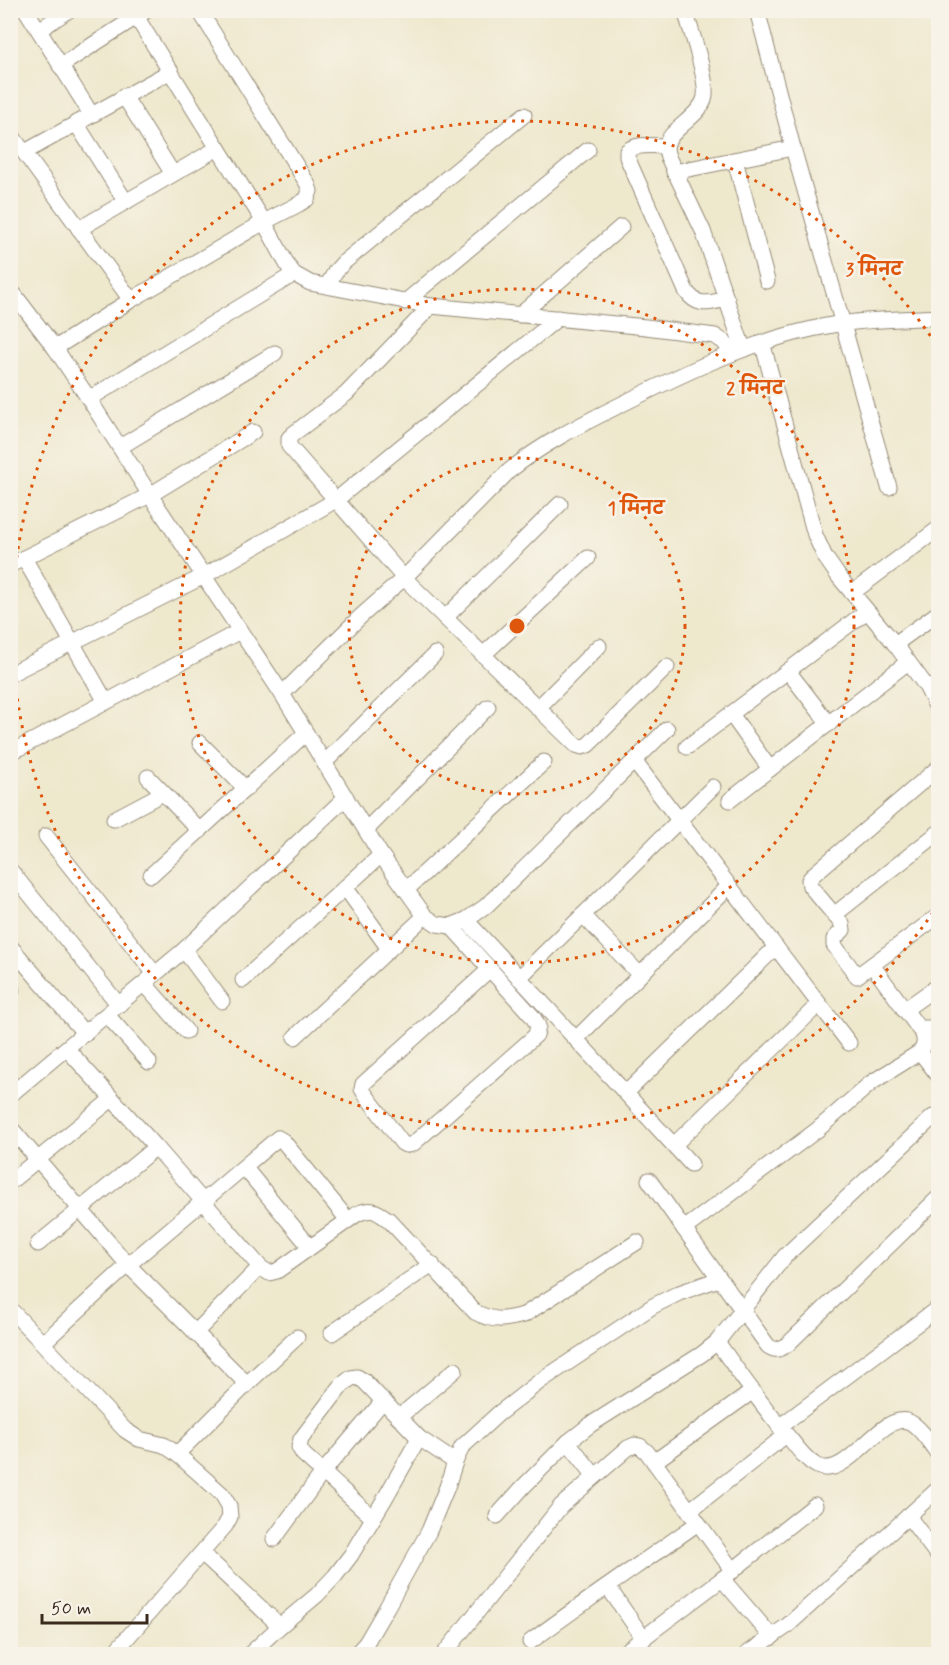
<svg xmlns="http://www.w3.org/2000/svg" width="949" height="1665" viewBox="0 0 949 1665" font-family="Mynerve,'Playpen Sans Deva',sans-serif">
<rect width="100%" height="100%" fill="#f7f3e8"/>
<filter id="ink" filterUnits="userSpaceOnUse"><feTurbulence type="fractalNoise" baseFrequency=".0167" numOctaves="2"/><feDisplacementMap in="SourceGraphic" scale="12" xChannelSelector="R" yChannelSelector="G"/><feConvolveMatrix kernelMatrix="1 2 1 2 8 2 1 2 1" color-interpolation-filters="sRGB"/></filter>
<filter id="wash" filterUnits="userSpaceOnUse"><feTurbulence type="fractalNoise" baseFrequency=".008" numOctaves="4" result="noise"/><feDisplacementMap in="SourceGraphic" scale="24" xChannelSelector="R" yChannelSelector="G"/><feGaussianBlur stdDeviation="1.35" result="paint"/><feColorMatrix in="noise" values="0 0 0 0 0 0 0 0 0 0 0 0 0 0 0 0 0 1.4 0 .05"/><feComposite in="paint" operator="in"/></filter>
<g filter="url(#wash)">
<rect width="100%" height="100%" fill="#eee8cd"/>
</g>
<g filter="url(#ink)">
<g fill="none" stroke-linecap="round" stroke-linejoin="round">
<!-- minor casing -->
<g stroke="#948976" stroke-width="17">
<g id="minor">
<path d="M26 10 91 114"/>
<path d="M132 10 264 222 288 266 294 274 310 283 431 306 646 327 715 336 724 342 732 353"/>
<path d="M689 10 687 17C692 34 710 85 704 100 698 118 668 130 666 147 666 150 667 154 668 157L703 231 743 348"/>
<path d="M757 10 793 148 889 487"/>
<path d="M39 30 69 10"/>
<path d="M60 66 147 10"/>
<path d="M124 96 173 174"/>
<path d="M76 123 126 202"/>
<path d="M10 133 131 300"/>
<path d="M666 146C654 146 636 143 627 151V157L686 291C698 308 708 303 727 299"/>
<path d="M25 152 171 71"/>
<path d="M735 160 767 281"/>
<path d="M674 172 793 148"/>
<path d="M79 229 218 148"/>
<path d="M327 286 335 272 343 263 524 115"/>
<path d="M10 289 55 348 89 399 150 495 282 694 381 855 425 916 437 924 451 926 466 920 485 907 667 729"/>
<path d="M405 302 588 150"/>
<path d="M431 306 346 394 293 434 289 438V446L404 578 576 745 582 747 588 745 667 667"/>
<path d="M520 315 621 227"/>
<path d="M762 342 815 535 825 557 839 577 895 644 926 686 938 710"/>
<path d="M55 348 131 300 264 222 299 204 307 199 310 191 307 183 199 10"/>
<path d="M89 399 294 274"/>
<path d="M120 447 275 353"/>
<path d="M24 558 106 702"/>
<path d="M10 565 150 495 253 432"/>
<path d="M852 593 938 529"/>
<path d="M445 618 560 504"/>
<path d="M895 644 938 613"/>
<path d="M483 655 588 558"/>
<path d="M788 671 829 724"/>
<path d="M10 674 204 576 336 500 558 318"/>
<path d="M282 694 360 617 404 578 509 471C542 444 580 425 618 406 682 374 741 345 812 329 853 319 896 320 938 317"/>
<path d="M538 708 599 646"/>
<path d="M731 714 770 769"/>
<path d="M200 743 246 789"/>
<path d="M687 747 867 611"/>
<path d="M10 753 240 631"/>
<path d="M634 761 849 1043"/>
<path d="M324 763 435 654"/>
<path d="M938 768 814 874 809 880 810 886 842 924 843 930 834 939V945L857 976 938 916"/>
<path d="M148 777 200 831"/>
<path d="M730 800 908 662"/>
<path d="M114 819 163 793"/>
<path d="M366 830 488 707"/>
<path d="M46 836 155 974"/>
<path d="M10 870 119 1005"/>
<path d="M151 875 306 733"/>
<path d="M345 887 389 949"/>
<path d="M406 890 544 762"/>
<path d="M583 915 640 975"/>
<path d="M834 915 938 833"/>
<path d="M466 920 691 1164"/>
<path d="M451 926 533 1017 538 1026 536 1035 414 1143C409 1146 406 1146 402 1143L365 1094 362 1089 363 1084 490 969"/>
<path d="M10 946 85 1034"/>
<path d="M184 950 222 1001"/>
<path d="M519 978 713 787"/>
<path d="M243 980 381 855"/>
<path d="M145 984 186 1031"/>
<path d="M10 991 12 990"/>
<path d="M904 1010 938 986"/>
<path d="M107 1015 149 1062"/>
<path d="M918 1028H938"/>
<path d="M295 1037 425 916"/>
<path d="M576 1039 729 886"/>
<path d="M67 1049 156 1147 260 1267 269 1273 277 1271 357 1214C372 1207 376 1211 389 1220L475 1312C494 1322 504 1320 524 1315L637 1242"/>
<path d="M920 1052 938 1075"/>
<path d="M626 1093 776 947"/>
<path d="M10 1095 184 950 346 797"/>
<path d="M10 1127 128 1265 247 1384"/>
<path d="M674 1145 819 1004"/>
<path d="M244 1167 310 1247"/>
<path d="M649 1180 768 1346C776 1352 780 1349 788 1344L938 1198"/>
<path d="M10 1182 112 1099"/>
<path d="M684 1229 817 1130 871 1083 920 1052C925 1046 925 1042 923 1034L872 965"/>
<path d="M38 1244 156 1147"/>
<path d="M10 1309 125 1430 139 1439 164 1445 177 1454 222 1494 229 1506 230 1517 225 1526 113 1654"/>
<path d="M195 1333 260 1267"/>
<path d="M332 1333 432 1264"/>
<path d="M717 1342C741 1375 764 1409 791 1440 798 1449 807 1461 817 1466 847 1481 879 1414 907 1421 918 1424 931 1444 938 1454"/>
<path d="M43 1343 128 1265 278 1138 283 1141 348 1220"/>
<path d="M399 1417 455 1370"/>
<path d="M779 1427 938 1308"/>
<path d="M568 1442 595 1476"/>
<path d="M177 1454 247 1384 297 1337"/>
<path d="M654 1462 753 1391"/>
<path d="M689 1511 786 1435"/>
<path d="M497 1516 523 1487 568 1442 590 1425 702 1354 717 1342 785 1256 933 1117"/>
<path d="M908 1516 938 1556"/>
<path d="M373 1518 303 1454 299 1447 301 1439 342 1385 351 1378 357 1377 364 1381 419 1438 455 1462"/>
<path d="M274 1539 323 1472 383 1401"/>
<path d="M202 1553 280 1626"/>
<path d="M722 1579 772 1637"/>
<path d="M608 1587 644 1639"/>
<path d="M530 1642C585 1601 642 1563 698 1523"/>
<path d="M250 1654 280 1626 317 1595 335 1576 351 1555 384 1500 419 1438"/>
<path d="M356 1654 366 1643 387 1607 429 1531 447 1487 455 1462 462 1447 498 1414 539 1382 653 1306 679 1293 719 1279"/>
<path d="M444 1654 561 1506 628 1448 635 1445 640 1446 647 1452 733 1571"/>
<path d="M622 1654 722 1579 815 1505"/>
<path d="M747 1654 787 1626 938 1489"/>
</g>
</g>
<!-- minor -->
<use href="#minor" stroke="#fff" stroke-width="15"/>
</g>
</g>
<!-- distance rings -->
<g fill="none" stroke="#df570d" stroke-width="3" stroke-dasharray="3 6">
<circle cx="517" cy="626" r="168"/>
<circle cx="517" cy="626" r="337"/>
<path d="M938 905A505 505 0 1 1 938 347"/>
</g>
<circle cx="517" cy="626" r="9" fill="#df570d" stroke="#f7f3e8" stroke-width="3"/>
<g font-size="18" text-anchor="middle" font-weight="bold" fill="#df570d" stroke="#f7f3e8" stroke-width="5" stroke-linejoin="round" paint-order="stroke">
<text x="874" y="275">3 मिनट</text>
<text x="755" y="394">2 मिनट</text>
<text x="636" y="514">1 मिनट</text>
</g>
<!-- margin -->
<rect width="949" height="1665" fill="none" stroke="#f7f3e8" stroke-width="36"/>
<!-- scale -->
<path d="M42 1614v9h105v-9" fill="none" stroke="#3b2a1e" stroke-width="3"/>
<text x="51" y="1614" font-size="18" fill="#3b2a1e" stroke="#f7f3e8" stroke-width="4.5" paint-order="stroke">50 m</text>
</svg>
